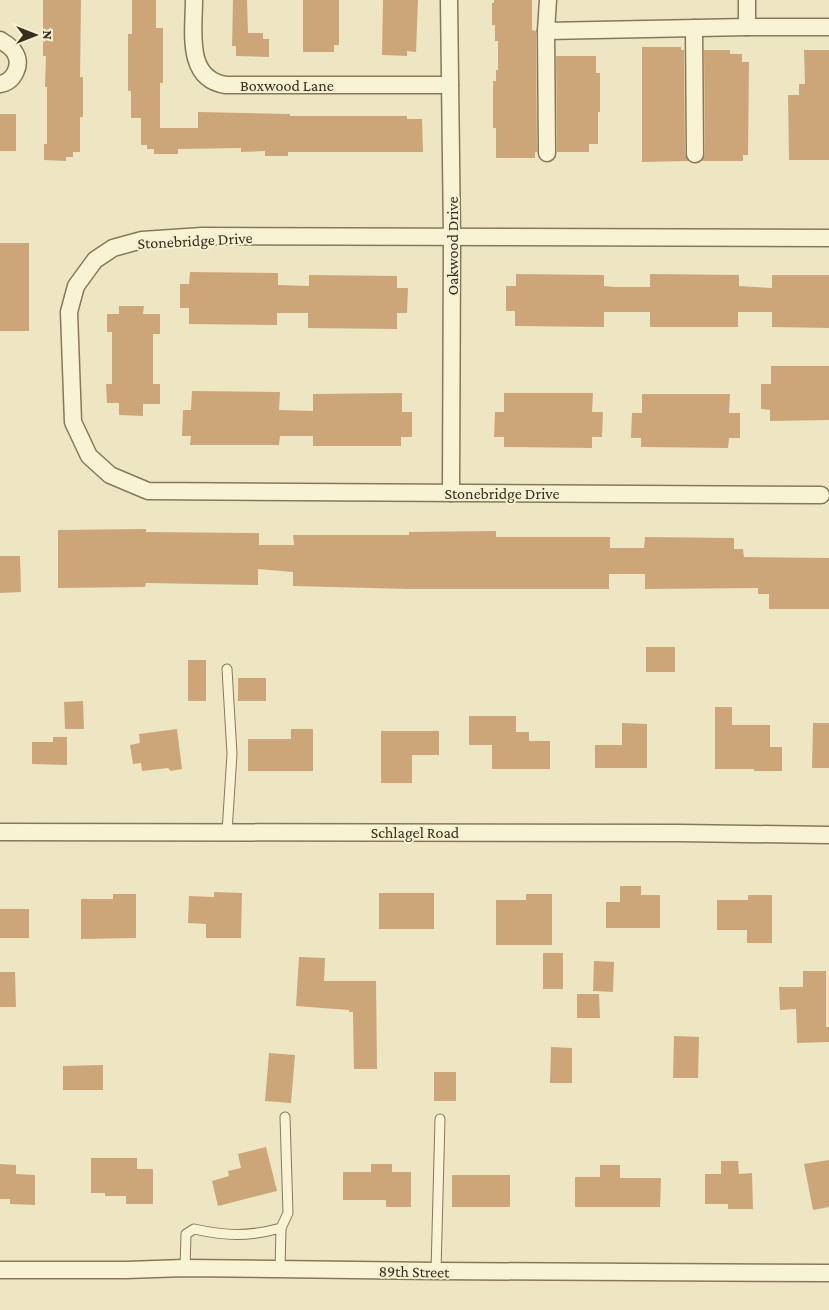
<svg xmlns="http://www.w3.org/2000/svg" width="829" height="1310" viewBox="0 0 829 1310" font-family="'Crimson Pro',serif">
<rect width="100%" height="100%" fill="#eee6c2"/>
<!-- building -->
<g fill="#cca678">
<path d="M43 0H81L80 77H83V117H80V152H73V157H66V161L44 160V144H47V87H45L46 56H43Z"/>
<path d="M132 0H156V28H163V83H160V128H198V112L290 114V116H407V119H422L423 152H288V156H265V151L241 152V148L178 149V154H154V149H147V145H141V118H131V91H128V34H132Z"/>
<path d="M233 0H247L248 33H263V39H269V57L236 56V46H232Z"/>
<path d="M303 0H339V45H334V52H303Z"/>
<path d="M383 0H418L416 52 407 51V56L382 55Z"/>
<path d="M494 0H532V30L536 31 537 152H535V158H496V128H493V81H496V70H498V41H495V25H492V3H494Z"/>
<path d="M642 47H681V50H684L685 154 689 161 642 162Z"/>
<path d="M704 50H730V54H742V62H749L748 155H743V161H702L705 154Z"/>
<path d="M804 50H829V160H789L788 95H799V84H805Z"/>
<path d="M556 56H596V73H600V112H598V144H589V152H557Z"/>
<rect x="0" y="114" width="16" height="37"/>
<rect x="0" y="243" width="29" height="88"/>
<path d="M190 272 278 273V285L309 286V275L397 276V288H408L407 313H397V329L308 328V313H277V325L189 324V308H180V284H189Z"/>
<path d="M516 274 604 275V286L615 287H650V274L739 275V286L772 288V275H829V328L772 327V312H738V327H650V312H604V327L515 326V311H506V286H516Z"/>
<path d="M119 306H144L143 314H160V334H153V384H160V404H143V416L119 415V403H107L106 384H112V332H107V314H119Z"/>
<path d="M771 366H829V420L770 421V410L761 409V384H771Z"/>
<path d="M192 391 280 392 279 410 313 411V394L402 393V412H412V437H401V446H313V436H280L279 445H190L191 436H182L183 410H191Z"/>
<path d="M504 393H593L592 412H603L602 437H592V448L504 447V437H494L495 412H504Z"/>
<path d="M642 394H730L729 413H740V438H729L728 448 641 447V438H631L632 413H642Z"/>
<path d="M146 529V532L259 533V545H294L293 535H409V532L496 531V537H610V548H644L645 537 734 538V549H743L744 557 829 558V609H769V594H758V588L645 589V574H609V589H408L293 586V572L258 569V585L146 583 145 587 58 588V530Z"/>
<path d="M0 556H20L21 592 0 593Z"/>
<rect x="646" y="647" width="29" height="25"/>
<rect x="188" y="660" width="18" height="41"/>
<rect x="238" y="678" width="28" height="23"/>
<path d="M83 701 84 729H65L64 702Z"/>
<path d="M715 707H732V725H770V747H782V771H754V769H715Z"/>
<path d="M469 716H516V732H529V741H550V769H492V745H469Z"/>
<path d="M622 723 647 724V768H595V745H622Z"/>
<path d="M813 723H829V768H812Z"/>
<path d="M177 729 182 769 171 771 168 768 142 771 141 763 133 764 130 745 140 743 139 734Z"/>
<path d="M291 729H313V771H248V739H291Z"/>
<path d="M381 731H439V755H412V783H381Z"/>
<path d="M53 737H67V765L32 764V742H53Z"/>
<path d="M620 886H641V895H660V928H606V902H620Z"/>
<path d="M214 892 242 893 241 938H206V924L188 923 189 896 214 897Z"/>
<rect x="379" y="893" width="55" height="36"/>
<path d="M113 894H136V938L81 939V899H113Z"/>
<path d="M526 894H552V945H496V900H526Z"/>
<path d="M748 895H772V943H747V930H717V900H748Z"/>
<rect x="0" y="909" width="29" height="29"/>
<rect x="543" y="953" width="20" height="36"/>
<path d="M299 957 325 958 324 981H376L377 1069H354L353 1012H349V1010L296 1006Z"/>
<path d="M594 961 614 962 613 992 593 991Z"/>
<path d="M803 971H826V1027H829V1042L797 1043 796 1009 780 1010 779 987H803Z"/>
<path d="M0 972H15L16 1007H0Z"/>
<path d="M577 994H599L600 1018H577Z"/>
<path d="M674 1036 699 1037 698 1078H673Z"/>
<path d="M551 1047 572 1048V1083H550Z"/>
<path d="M269 1053 295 1055 291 1103 265 1101Z"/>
<path d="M103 1065V1090H63V1066Z"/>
<rect x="434" y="1072" width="22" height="29"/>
<path d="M266 1147 277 1191 218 1206 212 1181 229 1176 228 1171 241 1168 238 1154Z"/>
<path d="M91 1158H137V1169H153V1204H126V1196H105V1193H91Z"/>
<path d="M829 1160V1207L813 1210 804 1164Z"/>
<path d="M721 1161H738L739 1174 752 1173 753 1209H728V1204H705V1174H721Z"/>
<path d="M0 1164 16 1165V1174L35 1175V1205L10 1204V1199H0Z"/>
<path d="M371 1164H392V1172H411V1207H386V1200H343V1172H371Z"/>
<path d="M600 1165H620V1178H661L660 1207H575V1177H600Z"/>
<rect x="452" y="1175" width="58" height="32"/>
</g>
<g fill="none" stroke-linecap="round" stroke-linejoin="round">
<!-- lane casing -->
<g stroke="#887859" stroke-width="11">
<g id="lane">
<path d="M227 669 232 754 227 832"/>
<path d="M185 1268 186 1234 194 1229C226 1236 248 1237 281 1228L288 1213 285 1117"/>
<path d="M280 1269 281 1228"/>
<path d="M436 1271 440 1119"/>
</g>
</g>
<!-- street casing -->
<g stroke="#887859" stroke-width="19">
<g id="street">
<path d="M194 0C194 31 185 79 226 85H450"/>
<path d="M449 0 452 238 451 493"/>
<path d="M548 0 546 31 747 27V0"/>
<path d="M747 27H829"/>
<path d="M694 28 695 154"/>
<path d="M546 31 547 153"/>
<path d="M0 40C5 43 12 47 15 53 22 65 14 82 0 84"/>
<path d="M821 495 148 491 110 475 89 456 73 422 69 312 76 286 95 260 113 248 142 240 202 236 829 238"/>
<path d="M0 832 679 833 829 835"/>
<path d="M0 1270H126L185 1268 436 1271 829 1273"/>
</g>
</g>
<!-- lane -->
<use href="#lane" stroke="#f9f3d6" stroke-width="9"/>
<!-- street -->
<use href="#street" stroke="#f9f3d6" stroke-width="16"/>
</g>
<g text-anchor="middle" stroke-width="4" stroke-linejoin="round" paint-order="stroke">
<!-- street labels -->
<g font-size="16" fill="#382e1e" stroke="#f5f0d2">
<text x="287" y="91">Boxwood Lane</text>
<text transform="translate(195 240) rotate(-3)" y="6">Stonebridge Drive</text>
<text transform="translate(452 246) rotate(-90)" y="6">Oakwood Drive</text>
<text x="502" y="499">Stonebridge Drive</text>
<text x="415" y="838">Schlagel Road</text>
<text transform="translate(414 1271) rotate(1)" y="6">89th Street</text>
</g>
</g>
<!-- north arrow -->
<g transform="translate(35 35) rotate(90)" stroke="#f5f0d2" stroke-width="4" paint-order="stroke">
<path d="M0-4L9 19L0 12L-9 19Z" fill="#382e1e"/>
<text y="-8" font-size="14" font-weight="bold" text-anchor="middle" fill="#382e1e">N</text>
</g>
</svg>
